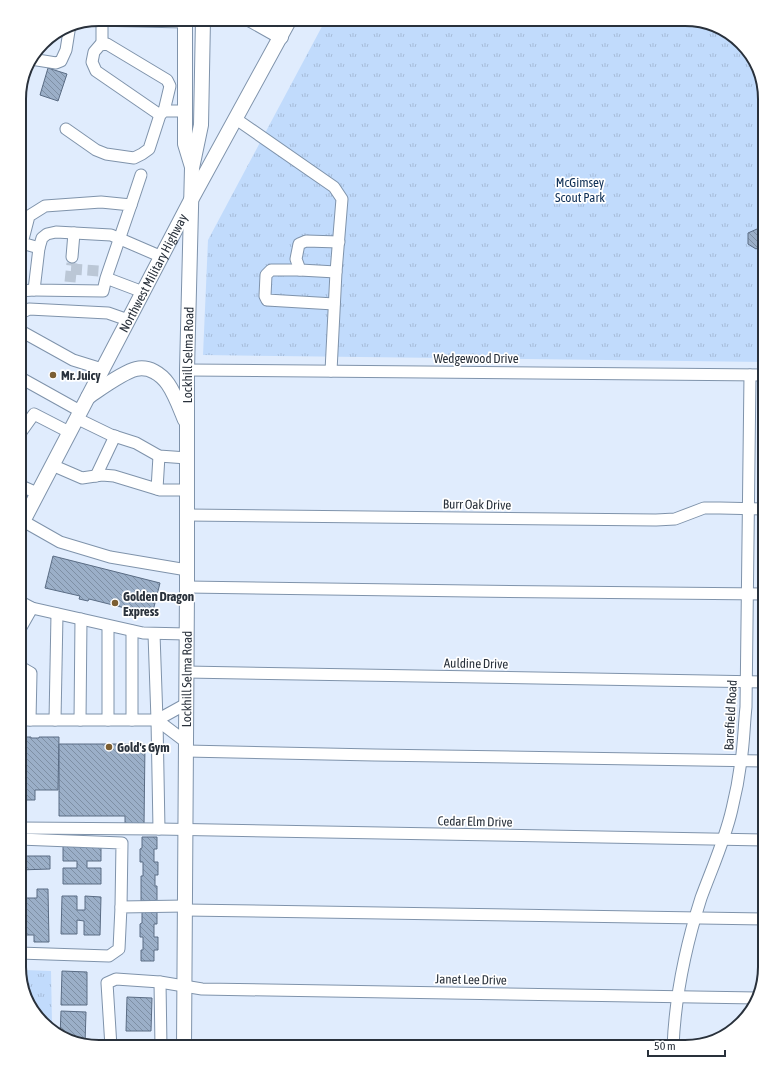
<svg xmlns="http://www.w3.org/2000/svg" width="784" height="1066" viewBox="0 0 784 1066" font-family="'Asap Condensed',sans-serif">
<defs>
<pattern id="grass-tufts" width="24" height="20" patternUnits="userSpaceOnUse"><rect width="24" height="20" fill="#c1dbfc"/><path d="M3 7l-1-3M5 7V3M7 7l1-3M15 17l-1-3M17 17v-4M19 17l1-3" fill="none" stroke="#a6bcd9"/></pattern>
<pattern id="building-back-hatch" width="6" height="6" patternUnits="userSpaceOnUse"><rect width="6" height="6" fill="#9bafc8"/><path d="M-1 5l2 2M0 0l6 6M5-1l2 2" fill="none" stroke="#7e8fa4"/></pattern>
</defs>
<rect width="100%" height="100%" fill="#e0ecfd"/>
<!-- grass -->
<g fill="url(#grass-tufts)">
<path d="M326 19H690L725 30 754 59 765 99V362L203 355 208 240Z"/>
<path d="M25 970 51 971 52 1023H46L30 1007 24 987Z"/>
</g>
<!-- building -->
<g fill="url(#building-back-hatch)" stroke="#5a6c84">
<path d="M48 68 67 74 58 101 40 95Z"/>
<path d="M757 229 765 234V244L756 249 748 244V233Z"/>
<path d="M53 556 160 583 152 615 134 611V612L124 610 125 608 89 599 88 601 79 599 80 596 45 588Z"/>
<path d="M19 737H31V738H39V737H59L58 790H35V800H19Z"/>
<path d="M59 744H145L144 827H125V816H59Z"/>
<path d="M142 837H157V849H154V862H158V875H155V886H157V901H141V876H143V862H140V849L142 848Z"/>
<path d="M63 845H101V861H87V868H101V884H63V868H77V861H63Z"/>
<path d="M19 856H50V869L19 870Z"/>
<path d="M37 889H48L49 942H34V935H26V942H19V890H25V898H37Z"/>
<path d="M62 896H77V910H85V896L101 897 100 935H84V921L77 920V934H61Z"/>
<path d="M142 912H157V924H154V937H158V950H154V961H141V950H143V937H140V924L142 923Z"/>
<path d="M62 971 87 972V1005H61Z"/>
<path d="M127 997 152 998 151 1031H126Z"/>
<path d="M61 1011 86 1012 85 1044 60 1037Z"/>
<rect x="125" y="1045" width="25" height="2"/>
</g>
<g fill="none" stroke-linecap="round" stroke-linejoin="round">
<!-- minor-tunnel -->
<g stroke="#bbc7d6" stroke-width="11" stroke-dasharray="11 5.5" stroke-linecap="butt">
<path d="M71 269 100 271"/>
<path d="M70 282 72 263"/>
</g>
<!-- minor casing -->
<g stroke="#7f93ab" stroke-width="13">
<g id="minor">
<path d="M102 19V44"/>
<path d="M92 20 185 22"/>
<path d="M31 59 56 63 61 61 66 50 70 25"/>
<path d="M160 115 96 71 92 62 94 52 100 45 107 44 167 80 170 86 164 111"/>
<path d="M236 119 334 187 342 199 336 272 331 371"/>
<path d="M66 129 96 150 106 154 134 158 142 154 149 149 160 115 164 111H185"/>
<path d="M131 205 141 175"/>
<path d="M39 248 42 238 47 234 56 232 111 235 162 257"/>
<path d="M72 257 74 233"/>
<path d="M300 270H271L266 275 265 296 267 300 334 304"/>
<path d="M336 272 300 270 296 259 299 244 306 241 339 242"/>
<path d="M106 278 103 291 34 290 39 248 22 243 29 216 45 206 101 202 131 205 106 278 143 292"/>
<path d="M19 291 34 290"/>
<path d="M19 314 29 309 108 313 128 320"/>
<path d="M19 330 73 360 102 369"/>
<path d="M187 370 765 375"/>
<path d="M19 377 80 411"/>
<path d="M76 418 111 435 136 443 159 456 187 458"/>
<path d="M19 435 34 414 69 432"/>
<path d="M52 465 82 478 102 475 114 476 160 490H187"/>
<path d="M96 476 115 436"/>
<path d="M19 485 37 493"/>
<path d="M157 489 159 456"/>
<path d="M187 515 656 520 675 519 704 508H720L765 509"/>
<path d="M23 521 60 542 110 557 187 570"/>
<path d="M187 587 471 591 765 594"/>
<path d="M19 601 32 608"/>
<path d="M19 631 32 608 143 633 187 634"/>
<path d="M132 631V720"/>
<path d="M154 634 157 720 159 829"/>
<path d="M19 666 31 673 30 720"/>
<path d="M186 672 765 682"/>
<path d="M19 720H157L186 704"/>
<path d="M55 720 57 614"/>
<path d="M80 720 81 619"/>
<path d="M108 720V626"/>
<path d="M157 720 186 742"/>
<path d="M186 751 374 755 765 761"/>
<path d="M19 828 159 829 765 840"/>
<path d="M19 839 122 843 121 907"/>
<path d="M185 910 765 919"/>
<path d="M19 953 109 956 119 949 121 907 185 906"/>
<path d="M160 982 161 1047"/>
<path d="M111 1047 107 983 116 979 160 982 202 989 757 998"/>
<path d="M673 1047C675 998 686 945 701 898 712 868 725 840 732 809 736 793 739 777 741 761 744 743 744 725 746 707L750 375"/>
</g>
</g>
<!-- major casing -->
<g stroke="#7f93ab" stroke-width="16">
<g id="major">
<path d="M185 19V144L192 167"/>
<path d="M249 19 281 37"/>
<path d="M88 397C100 389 123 372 136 369 149 366 161 374 168 384 175 394 180 408 185 420"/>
<path id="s1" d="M19 529 191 200 290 19"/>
<path id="s2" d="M184 1047 187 587V370L192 168 201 125 203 19"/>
</g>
</g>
<!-- minor -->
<use href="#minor" stroke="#fff" stroke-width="11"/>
<!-- major -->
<use href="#major" stroke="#fff" stroke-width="14"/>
</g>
<!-- markers -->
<g fill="#7c5e32" stroke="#fff" stroke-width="1.5">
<circle cx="53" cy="375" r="4"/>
<circle cx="115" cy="603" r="4"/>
<circle cx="109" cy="747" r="4"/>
</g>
<g text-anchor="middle" stroke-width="3.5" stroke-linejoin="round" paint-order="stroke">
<!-- park labels -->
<g font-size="13" fill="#0f3057" stroke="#fff">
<text x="580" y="187">McGimsey<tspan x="580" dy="15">Scout Park</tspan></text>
</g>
<!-- street labels -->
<g font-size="13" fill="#29313b" stroke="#fff">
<text dy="5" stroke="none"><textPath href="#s1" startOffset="289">Northwest Military Highway</textPath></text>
<text dy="5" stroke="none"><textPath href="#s2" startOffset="692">Lockhill Selma Road</textPath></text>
<text x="476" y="363">Wedgewood Drive</text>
<text transform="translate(477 504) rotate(1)" y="5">Burr Oak Drive</text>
<text transform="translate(476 663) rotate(1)" y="5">Auldine Drive</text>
<text dy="5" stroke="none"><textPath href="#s2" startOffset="368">Lockhill Selma Road</textPath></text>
<text transform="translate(730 715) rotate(-87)" y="5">Barefield Road</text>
<text transform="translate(475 821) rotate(1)" y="5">Cedar Elm Drive</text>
<text transform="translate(471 979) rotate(1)" y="5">Janet Lee Drive</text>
</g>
<!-- poi labels -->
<g font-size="13" font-weight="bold" fill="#29313b" stroke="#fff" text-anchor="start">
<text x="61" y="380">Mr. Juicy</text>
<text x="123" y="601">Golden Dragon<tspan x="123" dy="15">Express</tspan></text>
<text x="117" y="752">Gold's Gym</text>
</g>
</g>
<!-- crop -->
<path d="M0 0H784V1066H0ZM99 26H685A73 73 0 0 1 758 99V967A73 73 0 0 1 685 1040H99A73 73 0 0 1 26 967V99A73 73 0 0 1 99 26Z" fill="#fff" fill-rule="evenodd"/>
<path fill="none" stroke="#29313b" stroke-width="2" d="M99 26H685A73 73 0 0 1 758 99V967A73 73 0 0 1 685 1040H99A73 73 0 0 1 26 967V99A73 73 0 0 1 99 26Z"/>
<!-- scale -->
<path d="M648 1050v6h77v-6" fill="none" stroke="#29313b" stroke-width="2"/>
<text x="654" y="1050" font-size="12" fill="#29313b" stroke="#ffffff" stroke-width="3" paint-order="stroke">50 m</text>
</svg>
